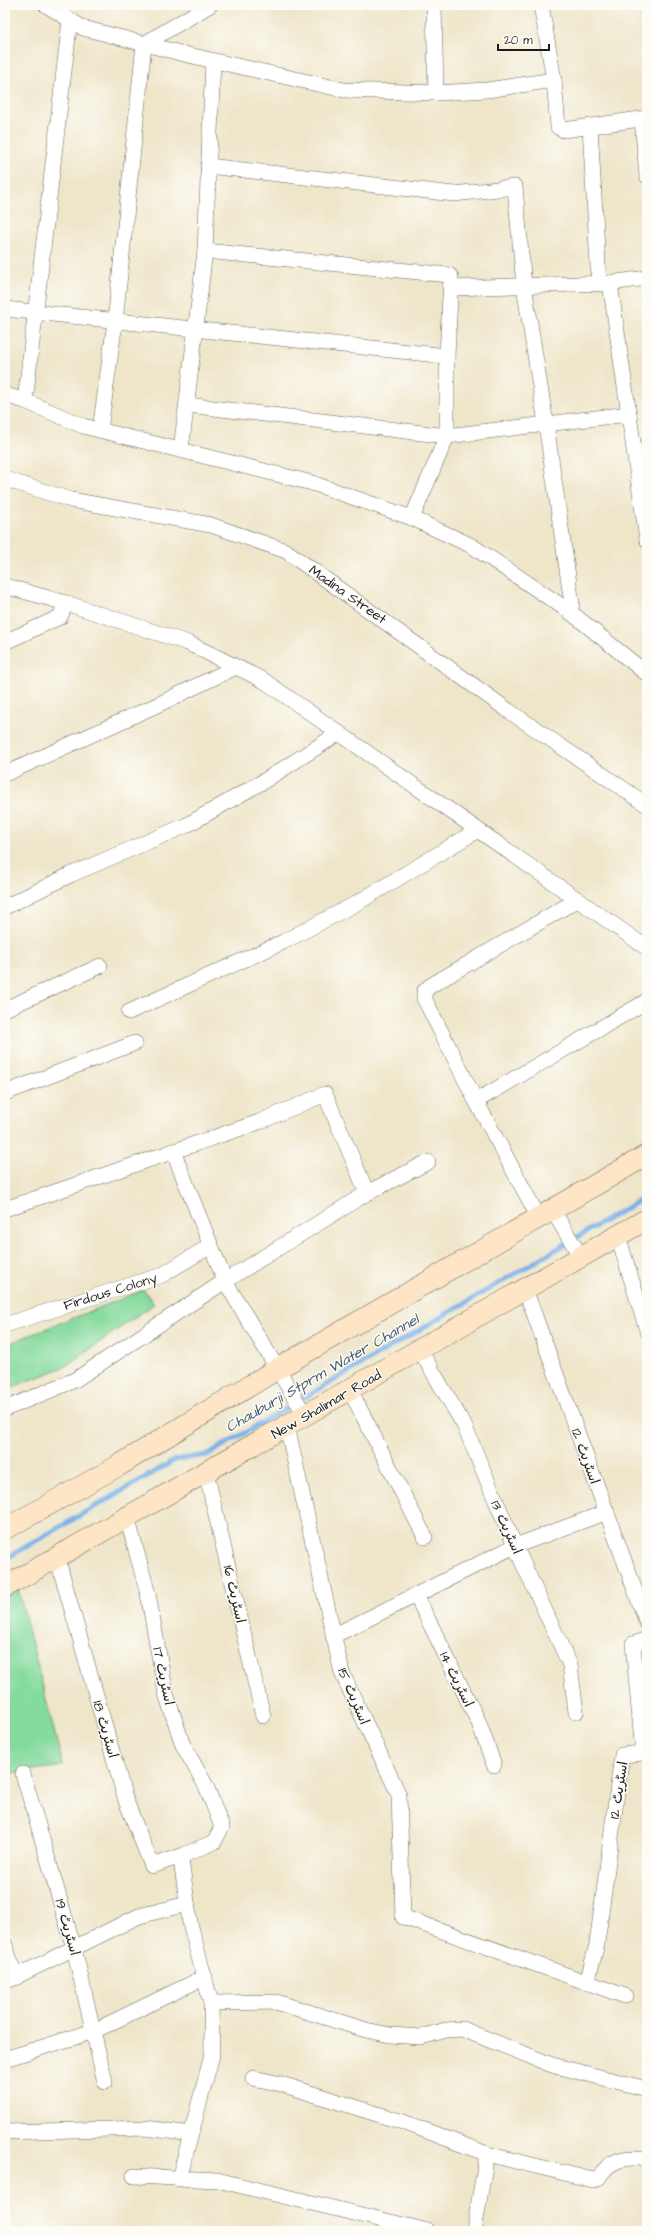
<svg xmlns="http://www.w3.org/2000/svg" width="652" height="2236" viewBox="0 0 652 2236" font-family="'Architects Daughter','Playpen Sans Arabic',sans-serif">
<rect width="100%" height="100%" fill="#fdfcf7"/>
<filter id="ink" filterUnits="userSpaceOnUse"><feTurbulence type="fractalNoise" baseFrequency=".025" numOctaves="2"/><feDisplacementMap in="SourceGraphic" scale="8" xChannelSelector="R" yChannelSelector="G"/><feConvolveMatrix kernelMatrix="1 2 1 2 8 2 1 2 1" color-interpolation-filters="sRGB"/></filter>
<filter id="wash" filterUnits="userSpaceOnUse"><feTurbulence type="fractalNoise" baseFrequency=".012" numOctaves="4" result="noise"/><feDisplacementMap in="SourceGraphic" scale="16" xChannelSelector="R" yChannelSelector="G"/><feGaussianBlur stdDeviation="0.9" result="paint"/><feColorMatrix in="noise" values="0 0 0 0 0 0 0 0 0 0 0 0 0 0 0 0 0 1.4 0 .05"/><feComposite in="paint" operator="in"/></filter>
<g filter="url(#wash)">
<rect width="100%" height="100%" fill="#efe6ca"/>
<!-- green -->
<g fill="#85da9d" stroke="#507b5c">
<path d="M144 1290 154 1304 64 1367 5 1390V1345Z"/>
<path d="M16 1581 63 1766 5 1774V1587Z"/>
</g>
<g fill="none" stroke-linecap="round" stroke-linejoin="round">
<!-- stream -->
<path stroke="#78b1e8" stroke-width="5" d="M5 1559 175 1460 207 1455 647 1196"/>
</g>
</g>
<g filter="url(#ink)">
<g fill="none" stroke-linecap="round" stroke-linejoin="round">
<!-- street casing -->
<g stroke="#666359" stroke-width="16">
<g id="street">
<path d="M46 5 83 28 184 54 344 90 436 93 487 90 554 80"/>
<path d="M434 5 436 93"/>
<path d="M541 5 554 80 558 127 564 130 647 118"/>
<path d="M642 119 647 176"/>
<path d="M590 126 599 284"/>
<path d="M208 166 454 194 515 187 524 286 546 424 572 604 569 611"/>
<path d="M205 251 449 275 451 277 447 356V436L412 518"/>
<path d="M610 283 647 540"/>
<path d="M451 288 610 283 647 278"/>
<path d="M5 309 447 356"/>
<path d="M5 395 25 401 83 426 312 483 412 518 472 546 569 611 647 674"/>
<path d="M25 401 70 20"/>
<path d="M188 405 447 436 629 414"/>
<path d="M100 430 115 322 144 44 210 5"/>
<path d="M181 450 205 251 213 61"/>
<path d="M5 479 71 500 211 525 286 551 509 711 647 805"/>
<path d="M5 586 66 603 188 643 263 680 647 948"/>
<path d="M5 642 60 617 66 603"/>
<path d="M5 774 157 705 236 667"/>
<path d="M5 907 70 875 187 825 264 781 339 733"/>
<path d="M5 1009 100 966"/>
<path d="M129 1012 283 942 357 903 478 830"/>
<path d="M5 1093 135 1043"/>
<path d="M476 1101 647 1001"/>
<path d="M173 1151 225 1281 305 1415"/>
<path d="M5 1209 259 1122 325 1094 367 1193"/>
<path d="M553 1211 581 1257"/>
<path d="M539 1218 476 1101 424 998V992L430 986 577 900"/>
<path d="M618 1236 647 1330"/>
<path d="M525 1289 647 1623"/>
<path d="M5 1325 162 1275 210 1246"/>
<path d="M420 1350 464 1425 515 1546 570 1665 576 1712"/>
<path d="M350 1390 425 1537"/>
<path d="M5 1409 75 1380 225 1281 367 1193 428 1162"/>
<path d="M287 1426 342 1673 399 1795 403 1917 625 1996"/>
<path d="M206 1472 263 1716"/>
<path d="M57 1557 126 1801 152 1866 184 1855 214 1842 222 1827 206 1786 183 1745 166 1694 148 1594 127 1517"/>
<path d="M416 1595 479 1723 494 1765"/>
<path d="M333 1636 515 1546 607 1512"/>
<path d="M23 1774 74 1948 105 2082"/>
<path d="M5 1945 16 1978"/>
<path d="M5 1982 139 1916 187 1904"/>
<path d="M587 1983 597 1944 622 1755 643 1753 633 1644 647 1639"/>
<path d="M211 2003 276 2002 366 2030 390 2035 421 2037 446 2030 462 2029 552 2065 647 2089"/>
<path d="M5 2059 94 2031 205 1977"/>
<path d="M253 2078 281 2084 406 2123 487 2154 593 2180 598 2179C609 2159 625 2156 647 2159"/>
<path d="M5 2132 146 2128 191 2134"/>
<path d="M134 2176 217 2180 428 2231"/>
<path d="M179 2179 212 2055 211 2003 190 1923 181 1860 184 1855"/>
<path d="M474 2231 487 2154"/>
</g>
</g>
<!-- secondary casing -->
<g stroke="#666359" stroke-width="22">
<g id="secondary">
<path d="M5 1529 118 1466 277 1369 647 1155"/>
<path d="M5 1587 647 1219"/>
</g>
</g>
<!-- street -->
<use href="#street" stroke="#fff" stroke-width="15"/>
<!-- secondary -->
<use href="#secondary" stroke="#fde5c5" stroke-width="21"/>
</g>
</g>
<g text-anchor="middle" stroke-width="3" stroke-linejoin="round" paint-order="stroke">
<!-- street labels -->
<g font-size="14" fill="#1c1c1c" stroke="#fdfcf7">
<text transform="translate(348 594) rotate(35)" y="5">Madina Street</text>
<text transform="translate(110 1291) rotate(-17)" y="5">Firdous Colony</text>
<text transform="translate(326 1404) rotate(-30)" y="5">New Shalimar Road</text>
<text transform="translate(586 1456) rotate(70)" y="5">اسٹریٹ 12</text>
<text transform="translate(507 1527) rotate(66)" y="5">اسٹریٹ 13</text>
<text transform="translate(235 1594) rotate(77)" y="5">اسٹریٹ 16</text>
<text transform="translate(164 1676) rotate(78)" y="5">اسٹریٹ 17</text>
<text transform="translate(457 1679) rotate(64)" y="5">اسٹریٹ 14</text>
<text transform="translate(354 1696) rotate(67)" y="5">اسٹریٹ 15</text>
<text transform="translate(106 1729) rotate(74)" y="5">اسٹریٹ 18</text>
<text transform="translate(618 1790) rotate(-81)" y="5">اسٹریٹ 12</text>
<text transform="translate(68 1927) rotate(74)" y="5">اسٹریٹ 19</text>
</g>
<!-- water labels -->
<g font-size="15" font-style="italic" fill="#41586e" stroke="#fdfcf7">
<text transform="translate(322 1373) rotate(-30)" y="5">Chauburji Stprm Water Channel</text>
</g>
</g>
<!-- margin -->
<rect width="652" height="2236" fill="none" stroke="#fdfcf7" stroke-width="20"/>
<!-- scale -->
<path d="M498 44v6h51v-6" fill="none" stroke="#1c1c1c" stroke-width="2"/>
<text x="504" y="44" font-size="12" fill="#1c1c1c" stroke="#fdfcf7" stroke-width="3" paint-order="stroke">20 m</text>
</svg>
